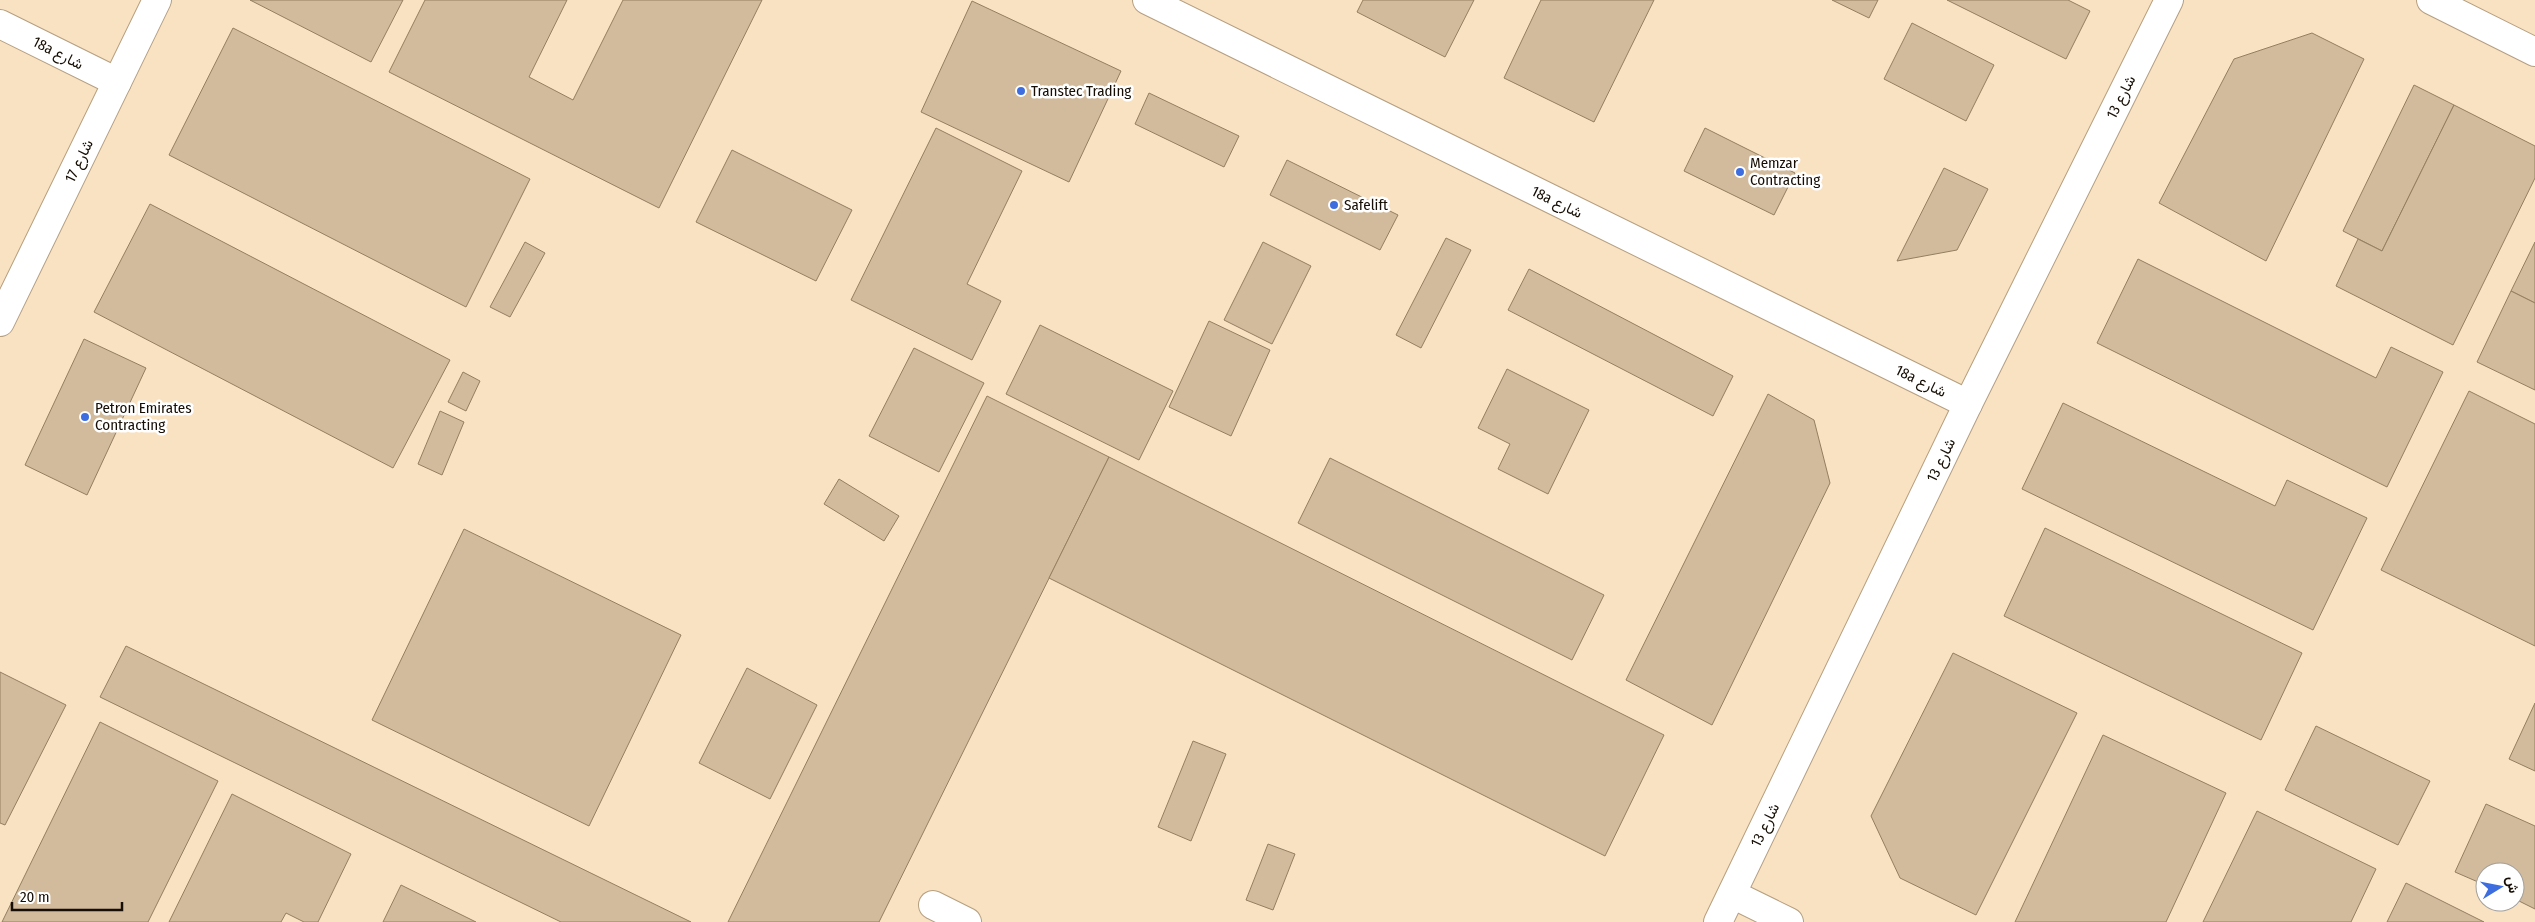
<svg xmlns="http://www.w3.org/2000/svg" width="2535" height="922" viewBox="0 0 2535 922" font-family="'Fira Sans Condensed',Vazirmatn,sans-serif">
<rect width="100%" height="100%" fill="#f9e2c2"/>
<!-- building -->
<g fill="#d2bb9c" stroke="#937e61">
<path d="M250 0H403L371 62Z"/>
<path d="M425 0H567L529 77 573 100 623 0H762L659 208 389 72Z"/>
<path d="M1363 0H1474L1445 57 1357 12Z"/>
<path d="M1541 0H1654L1594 122 1504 78Z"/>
<path d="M1832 0H1878L1869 18Z"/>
<path d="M1947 0H2068L2090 11 2066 59Z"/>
<path d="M972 1 1121 71 1069 182 921 112Z"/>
<path d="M1912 23 1994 65 1966 121 1884 79Z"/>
<path d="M233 28 530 179 466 307 169 155Z"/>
<path d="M2312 33 2364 59 2266 261 2159 203 2234 59Z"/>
<path d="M2414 85 2454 105 2382 251 2343 231Z"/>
<path d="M1149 93 1239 136 1224 167 1135 124Z"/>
<path d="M2454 105 2535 146V178L2453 345 2336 286 2358 239 2382 251Z"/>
<path d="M936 128 1022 171 967 284 1001 301 972 360 851 300Z"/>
<path d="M1705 128 1795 173 1774 215 1684 171Z"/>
<path d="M732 150 852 210 816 281 696 222Z"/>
<path d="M1287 160 1398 215 1380 250 1270 195Z"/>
<path d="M1944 168 1988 189 1957 250 1897 261Z"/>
<path d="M150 204 450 360 393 468 94 312Z"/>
<path d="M1446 238 1471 250 1421 348 1396 335Z"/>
<path d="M525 242 545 253 510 317 490 307Z"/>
<path d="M1263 242 1311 266 1272 344 1224 320Z"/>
<path d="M2535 242V303L2511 291Z"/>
<path d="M2138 259 2376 378 2391 347 2443 372 2387 487 2097 343Z"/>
<path d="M1529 269 1733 376 1713 416 1508 310Z"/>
<path d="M2511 291 2535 303V390L2477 362Z"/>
<path d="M1209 321 1270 350 1231 436 1169 407Z"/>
<path d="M1040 325 1173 391 1139 460 1006 394Z"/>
<path d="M84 339 146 368 87 495 25 465Z"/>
<path d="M914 348 984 383 939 472 869 436Z"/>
<path d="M1507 369 1589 410 1548 494 1498 469 1510 444 1478 428Z"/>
<path d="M463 372 480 381 466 411 448 402Z"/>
<path d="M2469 391 2535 424V646L2381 570Z"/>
<path d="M1768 394 1814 420 1830 483 1712 725 1626 680Z"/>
<path d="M987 396 1109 457 879 922H728Z"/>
<path d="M2063 403 2275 506 2287 480 2367 518 2313 630 2022 489Z"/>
<path d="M440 411 464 422 442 475 418 464Z"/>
<path d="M1109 457 1664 735 1605 856 1049 578Z"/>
<path d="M1330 458 1604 595 1572 660 1298 523Z"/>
<path d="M839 479 899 516 884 541 824 504Z"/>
<path d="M2045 528 2302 653 2261 740 2004 616Z"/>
<path d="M464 529 681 635 589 826 372 720Z"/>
<path d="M126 646 691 922H561L100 697Z"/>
<path d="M1953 653 2077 713 1976 915 1900 878 1871 816Z"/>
<path d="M747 668 817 705 770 799 699 763Z"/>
<path d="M0 672 66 705 5 825 0 823Z"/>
<path d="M2535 703V771L2509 759Z"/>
<path d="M100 722 218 781 148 922H2Z"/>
<path d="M2316 726 2430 781 2398 845 2285 790Z"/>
<path d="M2103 735 2226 793 2166 922H2015Z"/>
<path d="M1193 741 1226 754 1191 841 1158 827Z"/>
<path d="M232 794 351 854 318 922H304L286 913 281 922H169Z"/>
<path d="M2486 804 2535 826V909L2515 899V872H2485V885L2455 872Z"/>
<path d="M2257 811 2376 869 2351 922H2203Z"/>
<path d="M1268 844 1295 854 1273 910 1246 900Z"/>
<path d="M2406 883 2484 922H2387Z"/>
<path d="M401 885 476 922H383Z"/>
</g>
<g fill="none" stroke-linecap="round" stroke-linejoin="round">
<!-- minor casing -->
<g stroke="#b59f81" stroke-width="30">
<g id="minor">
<path d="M1147 0 1968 404"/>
<path d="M2431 0 2535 52"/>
<path d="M0 24 117 82"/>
<path d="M0 322 157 0"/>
<path d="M1732 894 1789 922"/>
<path d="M933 905 967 922"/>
<path d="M1718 922 1968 404 2169 0"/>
</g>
</g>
<!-- minor -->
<use href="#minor" stroke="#fff" stroke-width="28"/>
</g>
<!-- markers -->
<g fill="#3d6dde" stroke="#fff" stroke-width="2">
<circle cx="1021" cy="91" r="5"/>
<circle cx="1740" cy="172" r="5"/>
<circle cx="1334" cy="205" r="5"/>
<circle cx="85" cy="417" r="5"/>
</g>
<g text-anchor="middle" stroke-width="5" stroke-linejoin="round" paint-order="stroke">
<!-- street labels -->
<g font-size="15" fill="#160e04" stroke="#fff">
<text transform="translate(58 53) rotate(27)" y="5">18a شارع</text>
<text transform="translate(2121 97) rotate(-63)" y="5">شارع 13</text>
<text transform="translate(79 161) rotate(-64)" y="5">شارع 17</text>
<text transform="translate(1557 202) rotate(26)" y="5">18a شارع</text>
<text transform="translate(1921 381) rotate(26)" y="5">18a شارع</text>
<text transform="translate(1941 460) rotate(-64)" y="5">شارع 13</text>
<text transform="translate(1765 825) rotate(-64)" y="5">شارع 13</text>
</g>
<!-- poi labels -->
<g font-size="15" fill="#160e04" stroke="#fff" text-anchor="start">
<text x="1031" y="96">Transtec Trading</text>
<text x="1750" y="168">Memzar<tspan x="1750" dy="17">Contracting</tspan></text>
<text x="1344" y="210">Safelift</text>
<text x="95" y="413">Petron Emirates<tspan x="95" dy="17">Contracting</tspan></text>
</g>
</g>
<!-- north arrow -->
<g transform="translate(2500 887) rotate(80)"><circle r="24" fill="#ffffff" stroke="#a29f9b"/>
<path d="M0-4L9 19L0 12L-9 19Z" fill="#3d6dde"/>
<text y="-8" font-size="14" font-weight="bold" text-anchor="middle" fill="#160e04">ش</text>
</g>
<!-- scale -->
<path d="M12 902v8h110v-8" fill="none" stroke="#160e04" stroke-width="2.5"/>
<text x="20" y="902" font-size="15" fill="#160e04" stroke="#ffffff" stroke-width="4" paint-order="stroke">20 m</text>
</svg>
